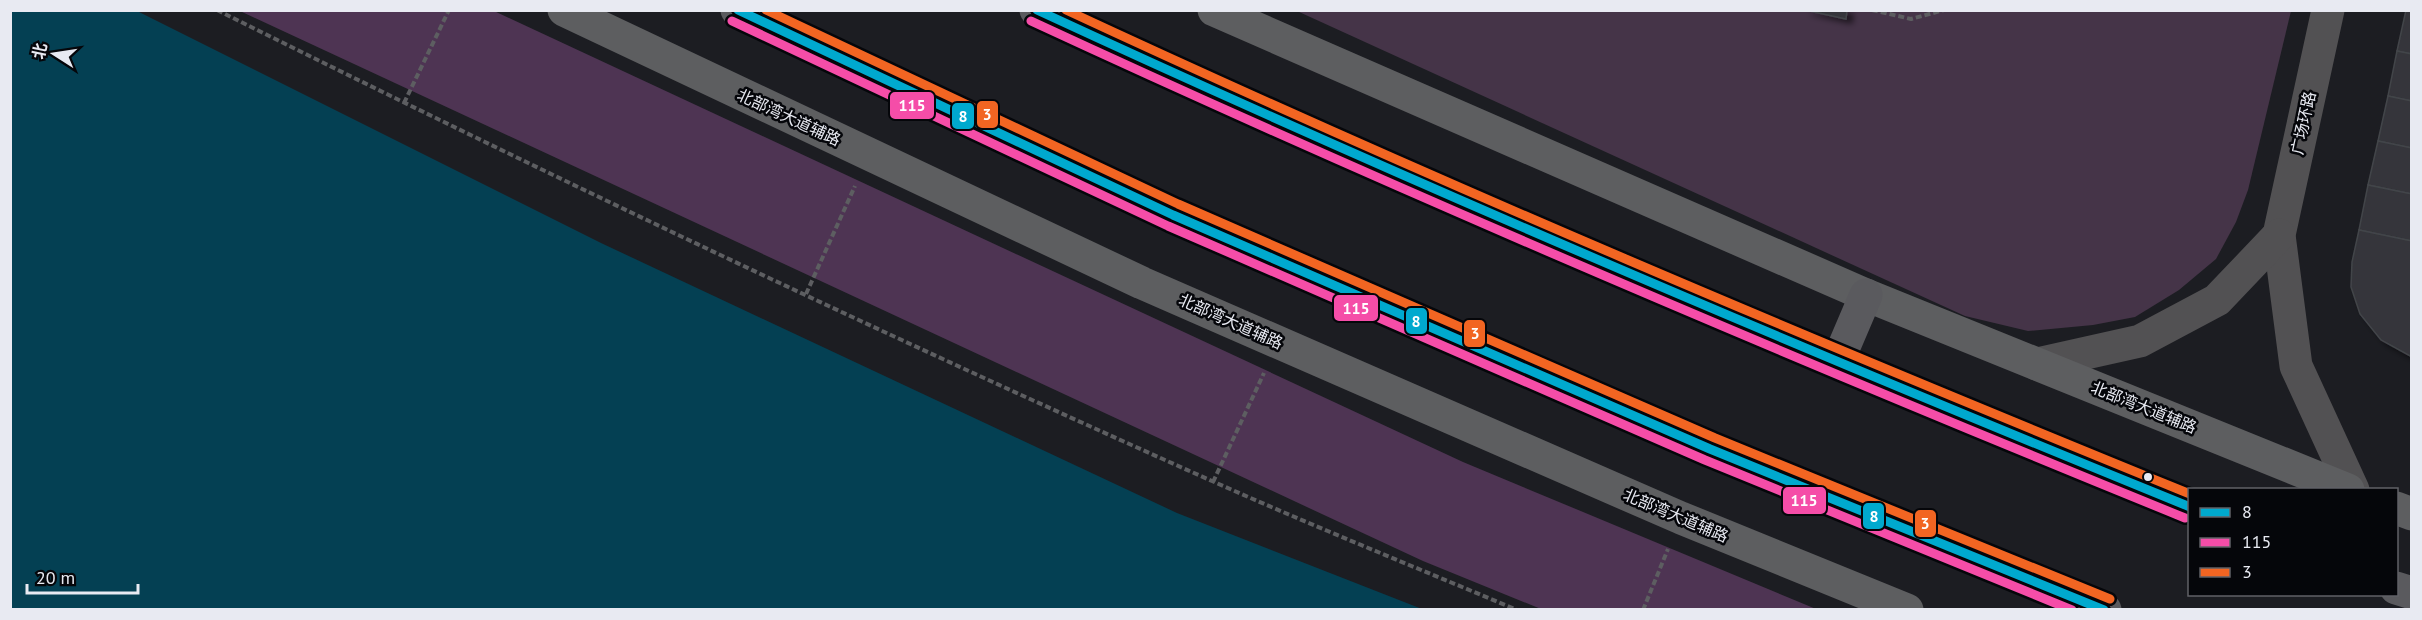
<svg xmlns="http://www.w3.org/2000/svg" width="2422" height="620" viewBox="0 0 2422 620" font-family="'PT Sans','Noto Sans SC',sans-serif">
<defs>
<filter id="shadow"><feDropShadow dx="6" dy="4" stdDeviation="3" flood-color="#0009"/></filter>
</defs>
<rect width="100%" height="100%" fill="#1c1d22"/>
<!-- green -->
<path fill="#453448" d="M1297 11H2291L2248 190 2236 222 2216 259 2179 290 2135 317 2093 325 2028 331 1965 316Z"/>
<!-- forest -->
<path fill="#4e3453" d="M240 11H494L1463 462 1816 609H1541L1423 561Z"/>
<!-- water -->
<path fill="#044053" d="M10 11H137L601 243 1177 513 1422 609H11Z"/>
<!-- building -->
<g fill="#34363a" stroke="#43454a" stroke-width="1.5" filter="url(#shadow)">
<path d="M1805 10H1847L1846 19Z"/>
<path d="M2406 10H2412V54L2397 51Z"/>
<path d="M2397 51 2412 54V101L2388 96Z"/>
<path d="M2388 96 2412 101V148L2378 141Z"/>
<path d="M2378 141 2412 148V194L2368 185Z"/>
<path d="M2368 185 2412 194V241L2359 230Z"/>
<path d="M2359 230 2412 241V357L2381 340 2360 314 2351 287 2352 262Z"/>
</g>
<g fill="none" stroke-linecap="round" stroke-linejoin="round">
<!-- path -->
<g stroke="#5d5e61" stroke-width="4" stroke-dasharray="6 3" stroke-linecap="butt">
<path d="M217 10C546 174 877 332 1212 481 1313 526 1415 567 1517 610"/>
<path d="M1872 10 1911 19 1944 10"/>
<path d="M404 103 449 10"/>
<path d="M806 294 855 186"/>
<path d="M1213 482 1264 373"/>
<path d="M1643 610 1668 549"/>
</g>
<!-- tertiary -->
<g stroke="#525153" stroke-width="33">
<path d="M2328 10 2279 235 2296 366 2353 490"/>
<path d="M2037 364 2140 341 2217 300 2279 235"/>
</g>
<!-- secondary -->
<g stroke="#5d5e60" stroke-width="33">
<path d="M564 10 1142 283 1681 518 1907 610"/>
<path d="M1214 10 1866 295 2348 490"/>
<path d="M2396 508 2412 514"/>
</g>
<!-- trunk -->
<g stroke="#5a5a5e" stroke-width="33">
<path d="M737 10 1173 215 1710 449 2105 610"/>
<path d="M1036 10C1415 188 1802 349 2190 507"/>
<path d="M1837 363 1866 295"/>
<path d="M2396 588 2412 593"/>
</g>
<!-- bus-1 casing -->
<g stroke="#05060a" stroke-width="14">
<g id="bus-1">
<path d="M738 10 1173 215 1710 449 2104 610"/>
<path d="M1037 10C1417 186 1802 349 2190 507"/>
</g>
</g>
<!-- bus-2 casing -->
<g stroke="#05060a" stroke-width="14">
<g id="bus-2">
<path d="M732 21 1168 226 1705 460 2072 610"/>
<path d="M1031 21C1411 197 1797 360 2185 518"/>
</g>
</g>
<!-- bus-3 casing -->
<g stroke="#05060a" stroke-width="14">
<g id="bus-3">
<path d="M766 10 1178 204 1715 438 2110 599"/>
<path d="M1066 10C1436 182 1812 340 2190 494"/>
</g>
</g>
<!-- bus-1 -->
<use href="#bus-1" stroke="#00a9ce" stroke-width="9"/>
<!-- bus-2 -->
<use href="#bus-2" stroke="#f54da8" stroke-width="9"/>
<!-- bus-3 -->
<use href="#bus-3" stroke="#f26522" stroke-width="9"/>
</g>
<!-- markers -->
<circle fill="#e8eaf2" stroke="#05060a" stroke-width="2" cx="2148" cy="477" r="5"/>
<g text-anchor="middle" stroke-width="5" stroke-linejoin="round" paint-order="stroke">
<!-- street labels -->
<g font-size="16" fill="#e8eaf2" stroke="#05060a">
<text transform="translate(789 117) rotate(25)" y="6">北部湾大道辅路</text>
<text transform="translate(2303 123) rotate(-78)" y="6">广场环路</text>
<text transform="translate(1231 321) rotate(24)" y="6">北部湾大道辅路</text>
<text transform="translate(2144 407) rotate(22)" y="6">北部湾大道辅路</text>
<text transform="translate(1676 515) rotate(23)" y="6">北部湾大道辅路</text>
</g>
</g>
<g stroke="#05060a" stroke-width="2">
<rect x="889" y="91" width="46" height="29" rx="6" fill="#f54da8"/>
<rect x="976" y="100" width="23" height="29" rx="6" fill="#f26522"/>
<rect x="951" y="102" width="24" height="28" rx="6" fill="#00a9ce"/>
<rect x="1333" y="294" width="46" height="28" rx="6" fill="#f54da8"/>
<rect x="1405" y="307" width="23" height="28" rx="6" fill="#00a9ce"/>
<rect x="1463" y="319" width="23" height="29" rx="6" fill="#f26522"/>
<rect x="1782" y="486" width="45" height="29" rx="6" fill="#f54da8"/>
<rect x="1862" y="502" width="23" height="28" rx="6" fill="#00a9ce"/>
<rect x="1914" y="509" width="23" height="29" rx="6" fill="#f26522"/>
</g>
<g font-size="16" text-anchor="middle" font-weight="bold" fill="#fff">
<text x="912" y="111">115</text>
<text x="987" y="120">3</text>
<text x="963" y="122">8</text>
<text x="1356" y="314">115</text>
<text x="1416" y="327">8</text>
<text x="1475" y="339">3</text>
<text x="1804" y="506">115</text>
<text x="1874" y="522">8</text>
<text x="1925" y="529">3</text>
</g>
<!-- border -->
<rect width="2422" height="620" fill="none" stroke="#e8eaf2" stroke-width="24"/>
<!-- legend -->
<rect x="2188" y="488" width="210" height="108" fill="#05060a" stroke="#606167" stroke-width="1.5"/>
<rect x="2200" y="508" width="30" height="9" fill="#00a9ce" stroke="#606167" stroke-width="1.5"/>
<text x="2242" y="518" font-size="18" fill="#e8eaf2">8</text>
<rect x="2200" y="538" width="30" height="9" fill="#f54da8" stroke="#606167" stroke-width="1.5"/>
<text x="2242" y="548" font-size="18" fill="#e8eaf2">115</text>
<rect x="2200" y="568" width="30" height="9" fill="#f26522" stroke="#606167" stroke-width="1.5"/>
<text x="2242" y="578" font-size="18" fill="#e8eaf2">3</text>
<!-- north arrow -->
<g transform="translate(54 54) rotate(282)" stroke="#05060a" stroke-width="4.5" paint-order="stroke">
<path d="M0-4.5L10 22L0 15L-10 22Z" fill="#e8eaf2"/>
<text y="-9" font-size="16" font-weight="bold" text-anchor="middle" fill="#e8eaf2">北</text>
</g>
<!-- scale -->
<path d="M27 584v9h111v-9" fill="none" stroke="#e8eaf2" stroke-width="3"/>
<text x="36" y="584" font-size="18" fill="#e8eaf2" stroke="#05060a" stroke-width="4.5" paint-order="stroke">20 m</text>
</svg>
